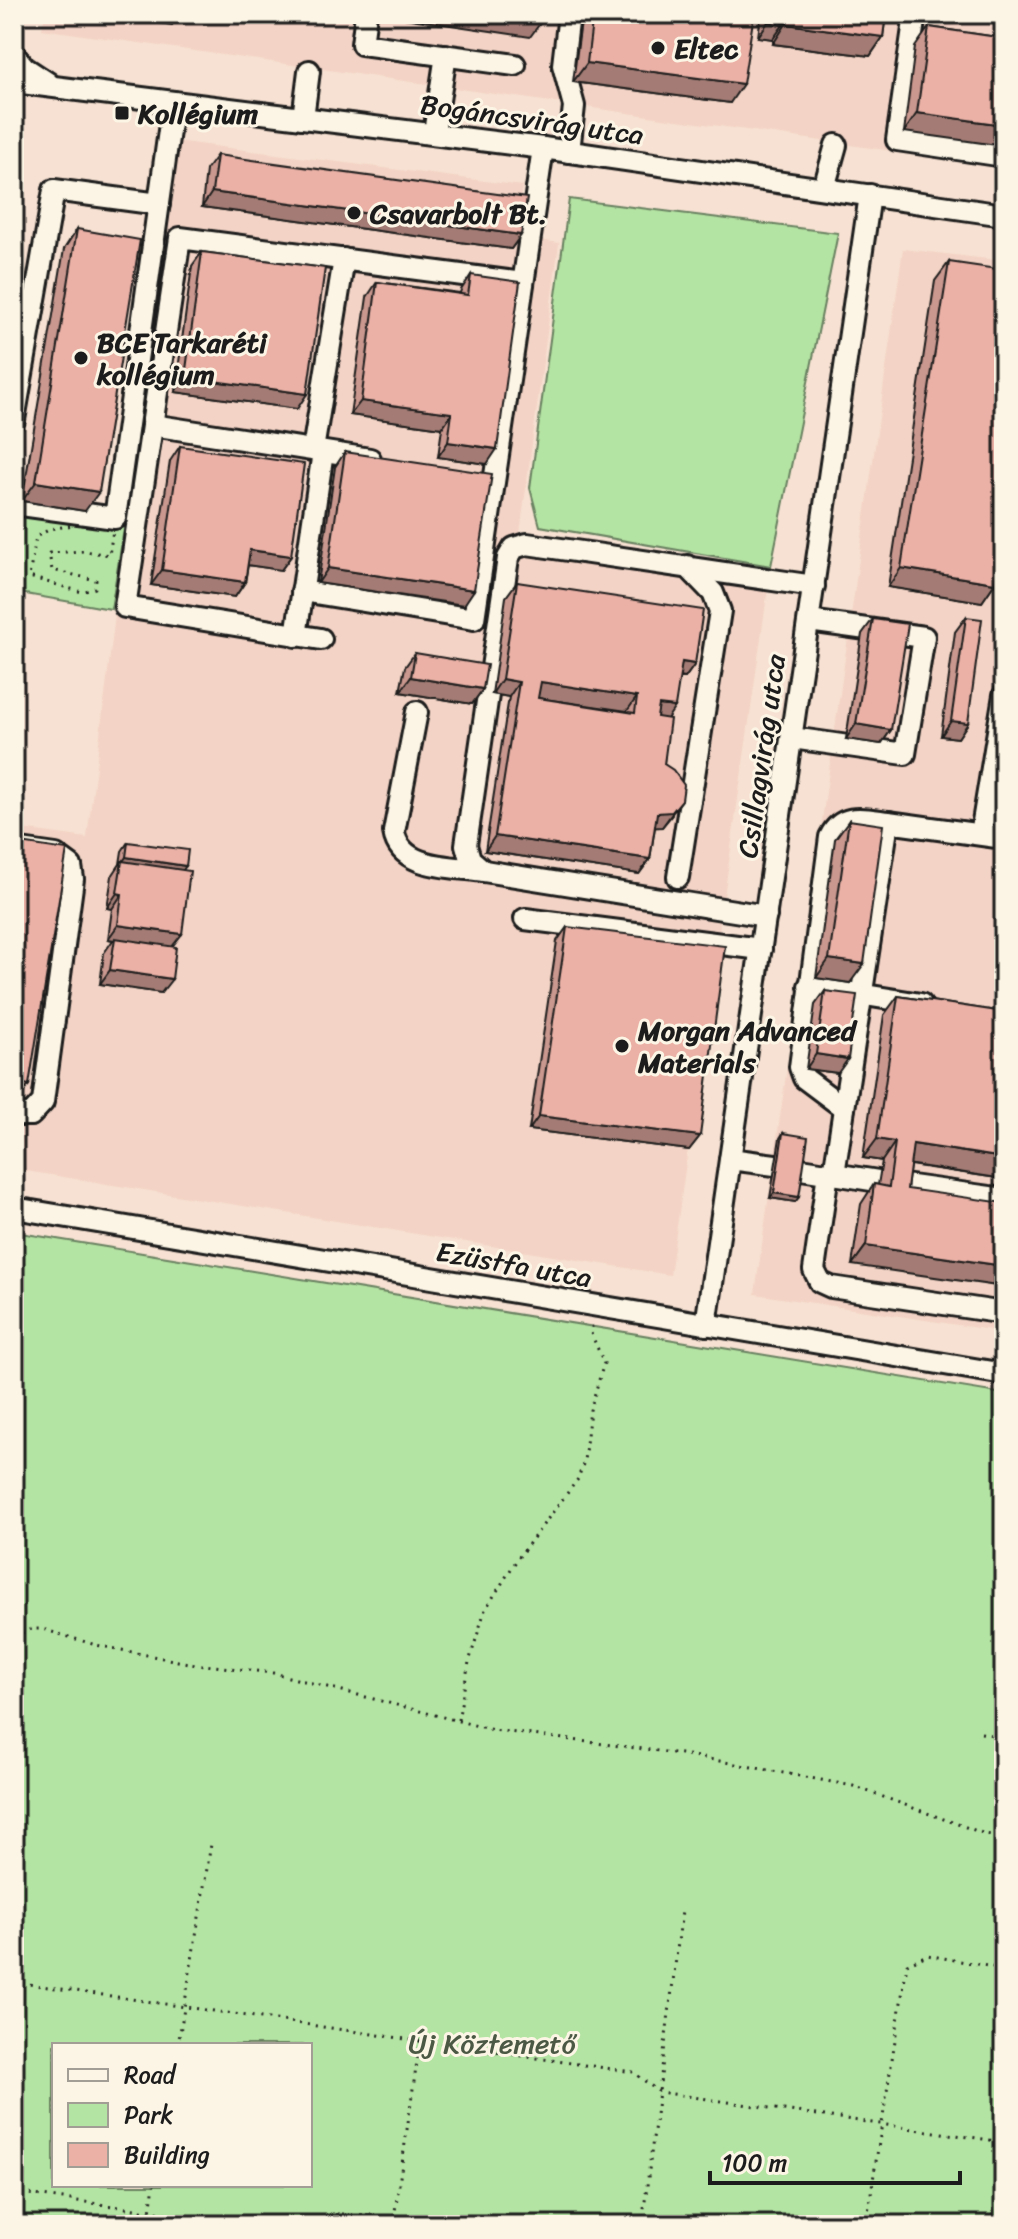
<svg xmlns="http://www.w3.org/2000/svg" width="1018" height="2239" viewBox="0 0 1018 2239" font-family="Sriracha,sans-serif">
<rect width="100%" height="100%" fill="#f7e1d2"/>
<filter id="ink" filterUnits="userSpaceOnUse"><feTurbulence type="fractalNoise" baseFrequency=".0125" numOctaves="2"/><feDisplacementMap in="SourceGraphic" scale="16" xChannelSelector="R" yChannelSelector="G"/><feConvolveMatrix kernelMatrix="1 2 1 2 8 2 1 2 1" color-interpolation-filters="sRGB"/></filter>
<g filter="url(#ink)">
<!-- built -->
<g fill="#f3d3c5">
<path d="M45 14H1004V167L42 29Z"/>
<path d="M175 141 522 186 515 236 559 243 520 533 771 567 670 1275 14 1169V828L87 838Z"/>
<path d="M903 249 1004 261V1332L755 1294Z"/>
</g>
<!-- green -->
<g fill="#b4e4a3" stroke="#688060" stroke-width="2" fill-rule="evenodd">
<path d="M569 199 838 233 771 566 540 526 530 488Z"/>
<path d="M17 513 125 523 111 609 14 592V520Z"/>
<path d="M14 1232 1004 1394V2225H14ZM310 2045V2185H54V2045Z"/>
</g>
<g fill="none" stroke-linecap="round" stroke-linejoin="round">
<!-- minor casing -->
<g stroke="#1c1c1c" stroke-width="26">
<g id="minor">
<path d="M366 14 362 44 515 65"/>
<path d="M569 14 563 65 574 106 569 152"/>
<path d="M915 14 897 140 1004 156"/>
<path d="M14 55 25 68 48 83"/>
<path d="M14 82 543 148 1004 215"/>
<path d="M303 118 309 71"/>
<path d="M434 133 446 55"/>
<path d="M824 188 836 145"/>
<path d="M14 420 54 190 159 204"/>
<path d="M152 425 370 459"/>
<path d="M313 450 344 259"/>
<path d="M14 504 115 518 173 102"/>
<path d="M302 591 474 619 543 148"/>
<path d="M296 636 323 452"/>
<path d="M321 639 125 607 180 238 523 283"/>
<path d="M417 712 394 832C400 870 453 866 484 871"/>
<path d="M792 738 905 754 924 637 809 621"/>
<path d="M981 834 1004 695"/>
<path d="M14 849 56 855 71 866 73 879 43 1102 31 1115H14"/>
<path d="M678 877 720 611 713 593 687 566"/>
<path d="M766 916 484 871 470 859 466 845 508 558 514 548 527 544 814 586"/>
<path d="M525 919 761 949"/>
<path d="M809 986 921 1004"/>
<path d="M844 1108 804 1078 800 1067 830 837C842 812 865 819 888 822"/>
<path d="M730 1159 775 1165"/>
<path d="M801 1169 878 1181"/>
<path d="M828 1173 814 1270 820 1282 831 1287 1004 1313"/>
<path d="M834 1174 888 822 1004 838"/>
<path d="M897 1184 1004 1199"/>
<path d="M14 1208 1004 1374"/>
<path d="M706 1325 870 195"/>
</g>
</g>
<!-- path -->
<g stroke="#1c1c1c" stroke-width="3" stroke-dasharray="2 6" stroke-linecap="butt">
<path d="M115 518 109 555 85 551 49 553 52 570 96 580 95 588 82 592 29 577 36 537 50 529Z"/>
<path d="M14 1636 31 1629H42L96 1645 188 1663 273 1673 493 1730 682 1754 853 1786 985 1834 1004 1837"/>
<path d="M458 1720 469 1662 485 1610 518 1558 578 1479 584 1461 590 1410 604 1363 590 1331 593 1325"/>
<path d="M981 1733 1004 1737"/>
<path d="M14 1982 633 2072 659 2092 1004 2142"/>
<path d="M178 2045 211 1844"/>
<path d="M14 2192 247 2225"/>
<path d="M148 2225 154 2185"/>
<path d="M393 2225 420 2041"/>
<path d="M642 2225 682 1911"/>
<path d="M866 2225 907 1964 927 1955 1004 1969"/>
</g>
<!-- minor -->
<use href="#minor" stroke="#fcf5e5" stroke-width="20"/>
</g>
<!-- wall -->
<g fill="#ca988f" stroke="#1c1c1c" stroke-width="2" fill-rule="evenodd">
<path d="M582 14H754L730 103 573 82Z"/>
<path d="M761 14H886L883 37 870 56 773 44V39L758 37Z"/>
<path d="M929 27 1004 38 904 132 915 47Z"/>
<path d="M217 155 521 235 511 249 202 207 206 170Z"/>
<path d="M77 229 85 511 22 501 64 249Z"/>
<path d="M202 252 297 409 175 392 192 266Z"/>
<path d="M949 262 995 583 982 602 888 587 935 281Z"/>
<path d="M471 275 487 464 438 457 442 428 350 415 367 297 377 282 460 293 461 290Z"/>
<path d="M180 446 291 556 281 570 248 565 245 582 235 597 151 585 170 461Z"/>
<path d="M345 452 464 605 318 583 335 467Z"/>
<path d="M517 582 695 664 685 678H679L667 719 664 764 672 815 662 827H655L650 859 639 874 485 851 509 697 492 694 506 597ZM553 700 627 711V712Z"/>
<path d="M966 617 968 723 958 738 941 736 955 632Z"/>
<path d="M873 619 891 730 881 744 846 739 862 634Z"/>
<path d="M415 653 483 689 472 704 400 692 405 667Z"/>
<path d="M849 820 850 983 816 978 835 839Z"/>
<path d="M128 842 183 870 173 946 161 993 100 984 104 953 113 940 108 939 112 909 107 908 112 876 120 864 122 851Z"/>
<path d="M567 927 700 1136 689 1150 529 1130 557 941Z"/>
<path d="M825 991 838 1073 806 1069 815 1005Z"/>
<path d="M898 996 1004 1012V1179L910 1165 907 1189 852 1265 861 1204 874 1184 878 1185 882 1161 863 1158 884 1015Z"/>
<path d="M783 1133 799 1197 795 1202 770 1198 780 1138Z"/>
</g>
<!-- shaded-wall -->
<g fill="#a47c74" stroke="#1c1c1c" stroke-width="2">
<path d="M98 14H180L172 25Z"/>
<path d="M377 14H516L544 18 530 37Z"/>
<path d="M768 22 783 25 773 39 758 37Z"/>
<path d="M786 24 883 37 870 56 773 44Z"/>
<path d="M587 63 743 84 730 103 573 82Z"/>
<path d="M917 113 1004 125V146L904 132Z"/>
<path d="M212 192 521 235 511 249 202 207Z"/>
<path d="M185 377 307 394 297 409 175 392Z"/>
<path d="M361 401 452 413 442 428 350 415Z"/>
<path d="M448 442 497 449 487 464 438 457Z"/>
<path d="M36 482 99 492 85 511 22 501Z"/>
<path d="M250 550 291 556 281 570 240 564Z"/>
<path d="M328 568 474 590 464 605 318 583Z"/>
<path d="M901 568 995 583 982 602 888 587Z"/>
<path d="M162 570 245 582 235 597 151 585Z"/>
<path d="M682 662 695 664 685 678 671 676Z"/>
<path d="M411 677 483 689 472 704 400 692Z"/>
<path d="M502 679 519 682 509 697 492 694Z"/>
<path d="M541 682 637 697 627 711 531 697Z"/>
<path d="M659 705 675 707 665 722 649 720Z"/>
<path d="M951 721 968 723 958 738 941 736Z"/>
<path d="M856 724 891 730 881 744 846 739Z"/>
<path d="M682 800 662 827 646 828 657 813Z"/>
<path d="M495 836 650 859 639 874 485 851Z"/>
<path d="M126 857 186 866 179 875 121 864Z"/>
<path d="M117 893 122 894 112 909 107 908Z"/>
<path d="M118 925 182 934 171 948 108 939Z"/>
<path d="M829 959 864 964 850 983 816 978Z"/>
<path d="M110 970 172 979 161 993 100 984Z"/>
<path d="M816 1054 848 1059 838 1073 806 1069Z"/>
<path d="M14 1082 29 1085 19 1099 14 1098Z"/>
<path d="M539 1116 700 1136 689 1150 529 1130Z"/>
<path d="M877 1139 895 1142 882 1161 863 1158Z"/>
<path d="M913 1144 1004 1158V1179L900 1163Z"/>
<path d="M774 1193 799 1197 795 1202 770 1198Z"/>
<path d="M866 1246 1004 1266V1287L852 1265Z"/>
</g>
<!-- building -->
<g fill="#ebb1a6" stroke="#1c1c1c" stroke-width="2" fill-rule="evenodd">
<path d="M516 14H544V18Z"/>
<path d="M593 14H754L743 84 587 63Z"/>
<path d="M769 14H785L783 25 768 22Z"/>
<path d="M788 14H886L883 37 786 24Z"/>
<path d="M929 27 1004 38V125L917 113Z"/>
<path d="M217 155 527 198 521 235 212 192Z"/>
<path d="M77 229 140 240 99 492 36 482Z"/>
<path d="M202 252 325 268 307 394 185 377Z"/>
<path d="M949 262 1004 270V526L995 583 901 568Z"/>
<path d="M471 275 520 282 497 449 448 442 452 413 361 401 377 282 468 295Z"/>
<path d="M180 446 304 464 291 556 250 550 245 582 162 570Z"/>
<path d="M345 452 492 474 474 590 328 568Z"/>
<path d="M517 582 703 610 695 664 682 662 675 707 659 705 657 717 670 719 664 764 673 770 684 785 682 800 672 812 657 813 650 859 495 836 519 682 502 679ZM541 682 637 697 635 713 538 698Z"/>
<path d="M966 617 982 619 968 723 951 721Z"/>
<path d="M873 619 908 624 891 730 856 724Z"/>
<path d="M415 653 487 665 483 689 411 677Z"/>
<path d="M849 820 883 825 864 964 829 959Z"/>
<path d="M14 842 67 850 29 1085 14 1082Z"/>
<path d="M128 842 188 850 186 866 126 857Z"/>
<path d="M122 861 190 871 182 934 118 925 122 894 117 893Z"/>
<path d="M567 927 725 946 700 1136 539 1116Z"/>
<path d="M115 938 176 947 172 979 110 970Z"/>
<path d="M825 991 857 995 848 1059 816 1054Z"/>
<path d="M898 996 1004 1012V1158L913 1144 907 1189 1004 1203V1266L866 1246 874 1184 889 1187 895 1142 877 1139Z"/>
<path d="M783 1133 808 1137 799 1197 774 1193Z"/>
</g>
</g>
<!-- markers -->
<g fill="#1c1c1c" stroke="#fcf5e5" stroke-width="3">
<circle cx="658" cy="48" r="8"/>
<rect x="114" y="105" width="16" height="16" rx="4"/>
<circle cx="354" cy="213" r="8"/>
<circle cx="81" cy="358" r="8"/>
<circle cx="622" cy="1046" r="8"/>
</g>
<g text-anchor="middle" stroke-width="6" stroke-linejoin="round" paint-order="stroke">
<!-- poi labels -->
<g font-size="28" font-weight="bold" fill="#1c1c1c" stroke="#fcf5e5" text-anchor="start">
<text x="674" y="58">Eltec</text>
<text x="138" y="123">Kollégium</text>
<text x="370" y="223">Csavarbolt Bt.</text>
<text x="97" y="352">BCE Tarkaréti<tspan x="97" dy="32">kollégium</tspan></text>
<text x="638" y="1040">Morgan Advanced<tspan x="638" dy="32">Materials</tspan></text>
</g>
<!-- street labels -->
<g font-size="28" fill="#1c1c1c" stroke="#fcf5e5">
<text transform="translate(532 119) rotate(8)" y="10">Bogáncsvirág utca</text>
<text transform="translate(761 756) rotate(-82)" y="10">Csillagvirág utca</text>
<text transform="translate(514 1264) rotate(10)" y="10">Ezüstfa utca</text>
</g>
<!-- park labels -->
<g font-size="28" fill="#4a5844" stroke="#fcf5e5">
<text x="492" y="2053">Új Köztemető</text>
</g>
</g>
<!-- margin -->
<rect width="1018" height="2239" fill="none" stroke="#fcf5e5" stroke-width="48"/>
<rect x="24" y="24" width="970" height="2191" fill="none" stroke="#1c1c1c" stroke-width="3" filter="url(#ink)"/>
<!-- legend -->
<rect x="52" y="2043" width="260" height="144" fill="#fcf5e5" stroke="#a29e95" stroke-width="2"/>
<rect x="68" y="2069" width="40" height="12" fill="#fcf5e5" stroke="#a29e95" stroke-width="2"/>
<text x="124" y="2083" font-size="24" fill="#1c1c1c">Road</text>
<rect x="68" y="2103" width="40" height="24" fill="#b4e4a3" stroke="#a29e95" stroke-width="2"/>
<text x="124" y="2123" font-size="24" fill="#1c1c1c">Park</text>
<rect x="68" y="2143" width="40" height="24" fill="#ebb1a6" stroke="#a29e95" stroke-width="2"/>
<text x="124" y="2163" font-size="24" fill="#1c1c1c">Building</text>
<!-- scale -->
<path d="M710 2171v12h250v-12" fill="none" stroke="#1c1c1c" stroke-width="4"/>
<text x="722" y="2171" font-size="24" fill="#1c1c1c" stroke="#fcf5e5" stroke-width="6" paint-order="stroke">100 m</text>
</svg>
